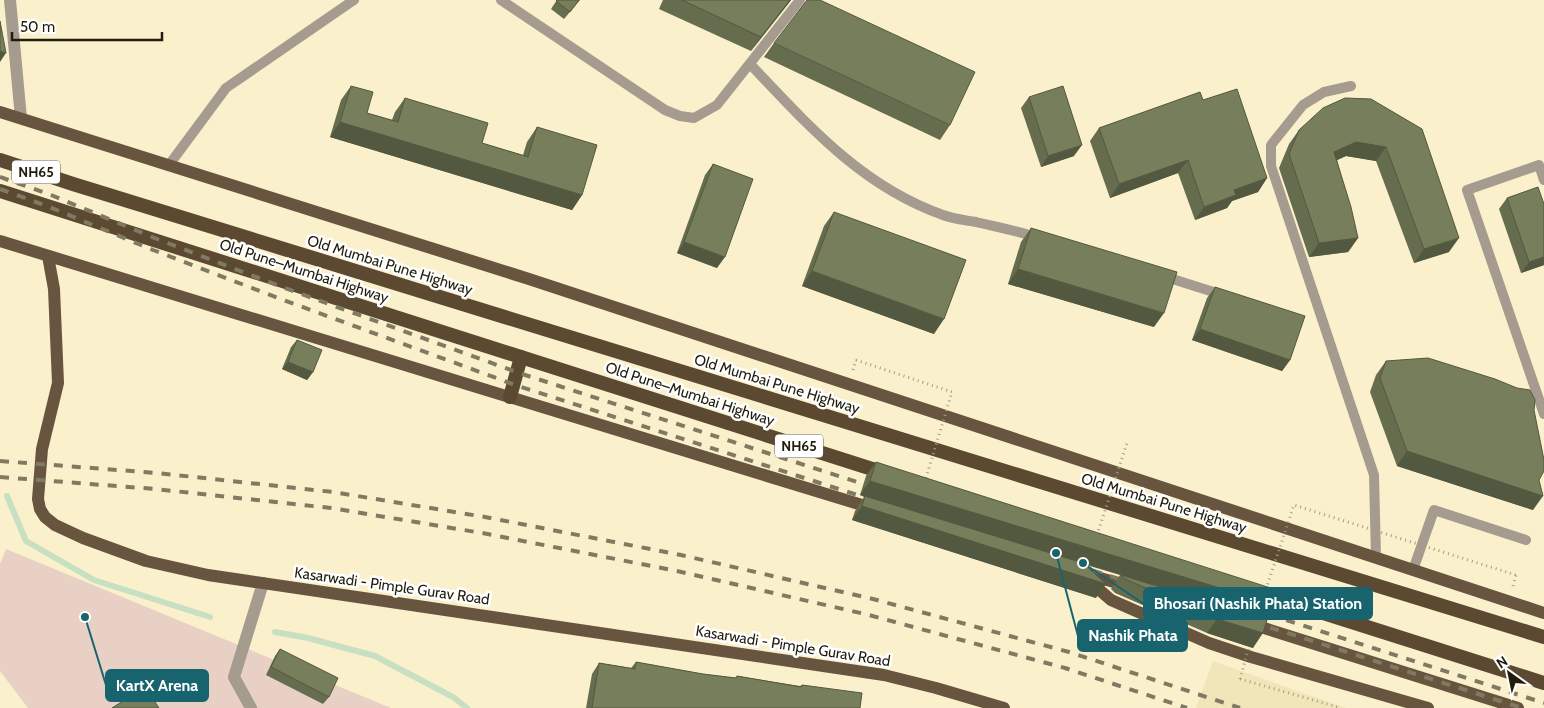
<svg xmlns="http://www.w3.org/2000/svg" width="1544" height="708" viewBox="0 0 1544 708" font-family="Cabin,sans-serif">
<rect width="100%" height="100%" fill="#faf0cc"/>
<!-- built -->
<path fill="#f1e5ba" d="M1213 661 1346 708H1196Z"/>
<!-- park -->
<path fill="#e8d0c4" d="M6 549 391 708H28L0 671V564Z"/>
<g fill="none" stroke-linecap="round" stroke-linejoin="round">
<!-- stream -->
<g stroke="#c7e0c1" stroke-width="6">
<path d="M7 496 26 541 94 580 210 617"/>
<path d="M275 632 308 638 375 656 453 697 467 708"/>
</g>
<!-- path -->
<g stroke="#a59e82" stroke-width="3" stroke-dasharray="1 4" stroke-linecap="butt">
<path d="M853 370 856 360"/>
<path d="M1513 586 1516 575"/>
<path d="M1240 679 1341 708"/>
</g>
<!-- service -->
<g stroke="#a59b8e" stroke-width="10">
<path d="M501 0 665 110 680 116 694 118 717 105 800 0"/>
<path d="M750 64C808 125 861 186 943 215 953 219 965 220 976 222 997 227 1018 231 1039 238"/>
<path d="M1351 86 1324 92 1303 105 1271 145V166L1374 475 1376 557"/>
<path d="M169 165 226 88 354 0"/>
<path d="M1544 180 1539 165 1467 190 1544 414"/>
<path d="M1163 276 1223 295"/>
<path d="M1413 570 1434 510 1526 540"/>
</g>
<!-- minor -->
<g stroke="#a59b8e" stroke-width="12">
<path d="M10 0 21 118"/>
<path d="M251 708 234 677 263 583"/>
</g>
<!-- primary -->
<g stroke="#67553f" stroke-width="12">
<path d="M0 112 529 279 1544 613"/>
<path d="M0 241 875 509"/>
<path d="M48 256 54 289 58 383 42 449 38 499 40 509 45 517 55 525 83 538 146 561 208 575 884 675 936 688 1004 708"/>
<path d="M1083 573 1131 587"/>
<path d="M1088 580 1111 600 1209 643 1251 657 1428 708"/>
<path d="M1248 623 1518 708"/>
</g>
<!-- trunk -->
<g stroke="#5c4931" stroke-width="14">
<path d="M0 160 73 184 1544 637"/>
<path d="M0 191 888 474"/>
<path d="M510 397 521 357"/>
<path d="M1257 592 1544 683"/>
</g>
<!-- rail -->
<g stroke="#807a62" stroke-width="4" stroke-dasharray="9 9" stroke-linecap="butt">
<path d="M0 177 51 195 157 239 282 287 522 374 876 488"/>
<path d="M0 189 47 206 153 250 278 298 518 386 876 501"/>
<path d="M0 461 157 473 333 492 485 517 681 555 873 599 1069 652 1240 708"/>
<path d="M0 477 155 489 331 508 482 533 677 571 869 615 1065 668 1187 708"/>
<path d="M1076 565 1131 583"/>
<path d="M1252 609 1544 703"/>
<path d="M1253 622 1522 708"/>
</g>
<!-- path-bridge -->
<g stroke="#a59e82" stroke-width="3" stroke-dasharray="1 4" stroke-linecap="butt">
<path d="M856 360 952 392 925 481"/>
<path d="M1097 535 1127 443"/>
<path d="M1266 589 1294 505 1516 575"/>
<path d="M1240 679 1249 647"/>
</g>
</g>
<!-- wall -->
<g fill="#666c4e">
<path d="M557 0H580L564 19 551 9Z"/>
<path d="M663 0H791L751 51 659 9Z"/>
<path d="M774 43 950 125 940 140 764 57Z"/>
<path d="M351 86 367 113 392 120 395 112 405 98 482 143 523 155 527 142 537 127 582 195 572 210 330 137 341 100Z"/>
<path d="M1029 97 1074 156 1041 167 1021 108Z"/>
<path d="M1371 99 1449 252 1414 263 1376 161 1346 156 1337 160 1358 238 1348 252 1309 257 1279 168 1289 144 1299 130Z"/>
<path d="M1203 100 1267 178 1258 192 1232 201 1227 208 1195 220 1178 173 1110 198 1090 141 1099 128Z"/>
<path d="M713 164 717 268 677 253 705 175Z"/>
<path d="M1507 198 1544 204V265L1521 273 1499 209Z"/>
<path d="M834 212 934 334 802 286 824 226Z"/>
<path d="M1031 228 1154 327 1008 284 1021 242Z"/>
<path d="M1215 287 1290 360 1282 371 1192 340 1207 298Z"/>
<path d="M297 340 313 372 307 380 282 369 291 347Z"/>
<path d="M1386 361 1534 410 1533 510 1397 466 1370 392 1376 375Z"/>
<path d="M876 462 1272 604 1262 618 1253 648 1207 633 1115 593 1111 589 1120 575 1083 564 1096 598 852 520 855 511 864 497 860 495 866 476Z"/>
<path d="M280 649 329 697 323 704 266 675 275 656Z"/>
<path d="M636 662 703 674 735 678 737 676 800 686 802 685 860 708H586L592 674 599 663 631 668Z"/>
</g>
<!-- shaded-wall -->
<g fill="#535840">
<path d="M790 0H791L788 4 751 51 761 37Z"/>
<path d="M0 51 6 53 0 62Z"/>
<path d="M340 122 582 195 572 210 330 137Z"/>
<path d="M1356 142 1386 147 1376 161 1346 156 1324 166 1334 152Z"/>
<path d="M1082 145 1074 156 1041 167 1048 156Z"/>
<path d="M1188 160 1178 173 1110 198 1119 184Z"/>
<path d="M1267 178 1258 192 1232 201 1227 208 1195 220 1204 207 1234 190Z"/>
<path d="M1358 238 1348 252 1309 257 1319 243Z"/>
<path d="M1459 238 1449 252 1414 263 1424 249Z"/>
<path d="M684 242 725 257 717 268 677 253Z"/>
<path d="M1544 257V265L1521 273 1529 262Z"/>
<path d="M1018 269 1164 313 1154 327 1008 284Z"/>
<path d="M812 271 944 319 934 334 802 286Z"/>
<path d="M1200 329 1290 360 1282 371 1192 340Z"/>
<path d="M288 362 313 372 307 380 282 369Z"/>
<path d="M1407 451 1543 496 1533 510 1397 466Z"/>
<path d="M870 481 1272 604 1262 618 860 495Z"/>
<path d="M862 506 1106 584 1096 598 852 520Z"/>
<path d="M1217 619 1263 633 1253 648 1207 633Z"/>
</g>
<!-- building -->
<g fill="#777e5b" stroke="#535840">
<path d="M557 0H579L570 12 556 1Z"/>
<path d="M682 0H790L761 37Z"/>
<path d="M807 0H820L975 72 950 125 774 43Z"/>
<path d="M0 21 6 53 0 51Z"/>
<path d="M351 86 373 92 367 113 398 122 405 98 488 123 482 143 528 157 537 127 597 145 582 195 340 122Z"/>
<path d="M1063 86 1082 145 1048 156 1029 97Z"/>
<path d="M1237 89 1267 178 1234 190 1236 195 1204 207 1188 160 1119 184 1099 128 1200 92 1203 100Z"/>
<path d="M1345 98 1371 99 1422 129 1459 238 1424 249 1386 147 1356 142 1334 152 1351 207 1358 238 1319 243 1289 154 1299 130 1323 108Z"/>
<path d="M713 164 753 179 725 257 684 242Z"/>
<path d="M1538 187 1544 204V257L1529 262 1507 198Z"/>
<path d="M834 212 966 260 944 319 812 271Z"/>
<path d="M1031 228 1177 272 1164 313 1018 269Z"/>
<path d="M1215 287 1305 316 1290 360 1200 329Z"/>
<path d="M297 340 322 350 313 372 288 362Z"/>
<path d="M1428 358 1495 379 1517 388 1530 390 1535 400 1534 410 1544 460V471L1539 480 1543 496 1407 451 1380 378 1386 361Z"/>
<path d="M876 462 1277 590 1272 604 870 481Z"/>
<path d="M865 496 1083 563 1106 584 862 506Z"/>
<path d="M1121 575 1267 620 1263 633 1217 619 1125 579Z"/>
<path d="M280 649 338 678 329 697 271 667Z"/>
<path d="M636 662 703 674 736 678 737 676 801 687 802 685 862 693 860 708H592L599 663 635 669Z"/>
<path d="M145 687 159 708H112Z"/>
</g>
<g text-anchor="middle" stroke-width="5" stroke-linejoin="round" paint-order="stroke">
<!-- shield labels -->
<g fill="#fff" stroke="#636157" stroke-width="1">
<rect x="12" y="160.5" width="48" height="23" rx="4"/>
<rect x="775" y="434.5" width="48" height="23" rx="4"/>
</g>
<g font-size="14" font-weight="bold" fill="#201d0f">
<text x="36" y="177">NH65</text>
<text x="799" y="451">NH65</text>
</g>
<!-- street labels -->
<g font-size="15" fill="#201d0f" stroke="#fff">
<text transform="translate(390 265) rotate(17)" y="5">Old Mumbai Pune Highway</text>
<text transform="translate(304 271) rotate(18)" y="5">Old Pune–Mumbai Highway</text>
<text transform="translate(777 384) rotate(17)" y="5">Old Mumbai Pune Highway</text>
<text transform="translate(690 394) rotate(18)" y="5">Old Pune–Mumbai Highway</text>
<text transform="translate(1164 503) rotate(17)" y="5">Old Mumbai Pune Highway</text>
<text transform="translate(392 586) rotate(8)" y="5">Kasarwadi - Pimple Gurav Road</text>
<text transform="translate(793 646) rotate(9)" y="5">Kasarwadi - Pimple Gurav Road</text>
</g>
</g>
<!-- callouts -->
<path fill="none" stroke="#17646e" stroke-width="2" d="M1083 563L1144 604M1056 553L1078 636M85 617L106 685"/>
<g fill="#17646e" stroke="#fff" stroke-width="2">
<circle cx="1083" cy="563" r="5"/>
<circle cx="1056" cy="553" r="5"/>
<circle cx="85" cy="617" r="5"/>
</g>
<g fill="#17646e" stroke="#17646e" stroke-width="2">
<rect x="1144" y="588" width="228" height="31" rx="5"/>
<rect x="1078" y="620" width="109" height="31" rx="5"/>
<rect x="106" y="670" width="102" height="31" rx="5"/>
</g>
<g font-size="16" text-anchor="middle" font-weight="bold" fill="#fff">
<text x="1258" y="609">Bhosari (Nashik Phata) Station</text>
<text x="1133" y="641">Nashik Phata</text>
<text x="157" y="691">KartX Arena</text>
</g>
<!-- north arrow -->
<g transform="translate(1509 673) rotate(327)" stroke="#ffffff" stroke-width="4" paint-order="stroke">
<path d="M0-4L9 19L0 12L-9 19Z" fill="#201d0f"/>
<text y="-8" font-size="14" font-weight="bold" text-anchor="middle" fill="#201d0f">N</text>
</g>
<!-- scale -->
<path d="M12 32v8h150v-8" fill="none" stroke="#201d0f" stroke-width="2.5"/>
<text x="20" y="32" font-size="15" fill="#201d0f" stroke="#ffffff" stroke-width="4" paint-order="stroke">50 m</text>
</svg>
